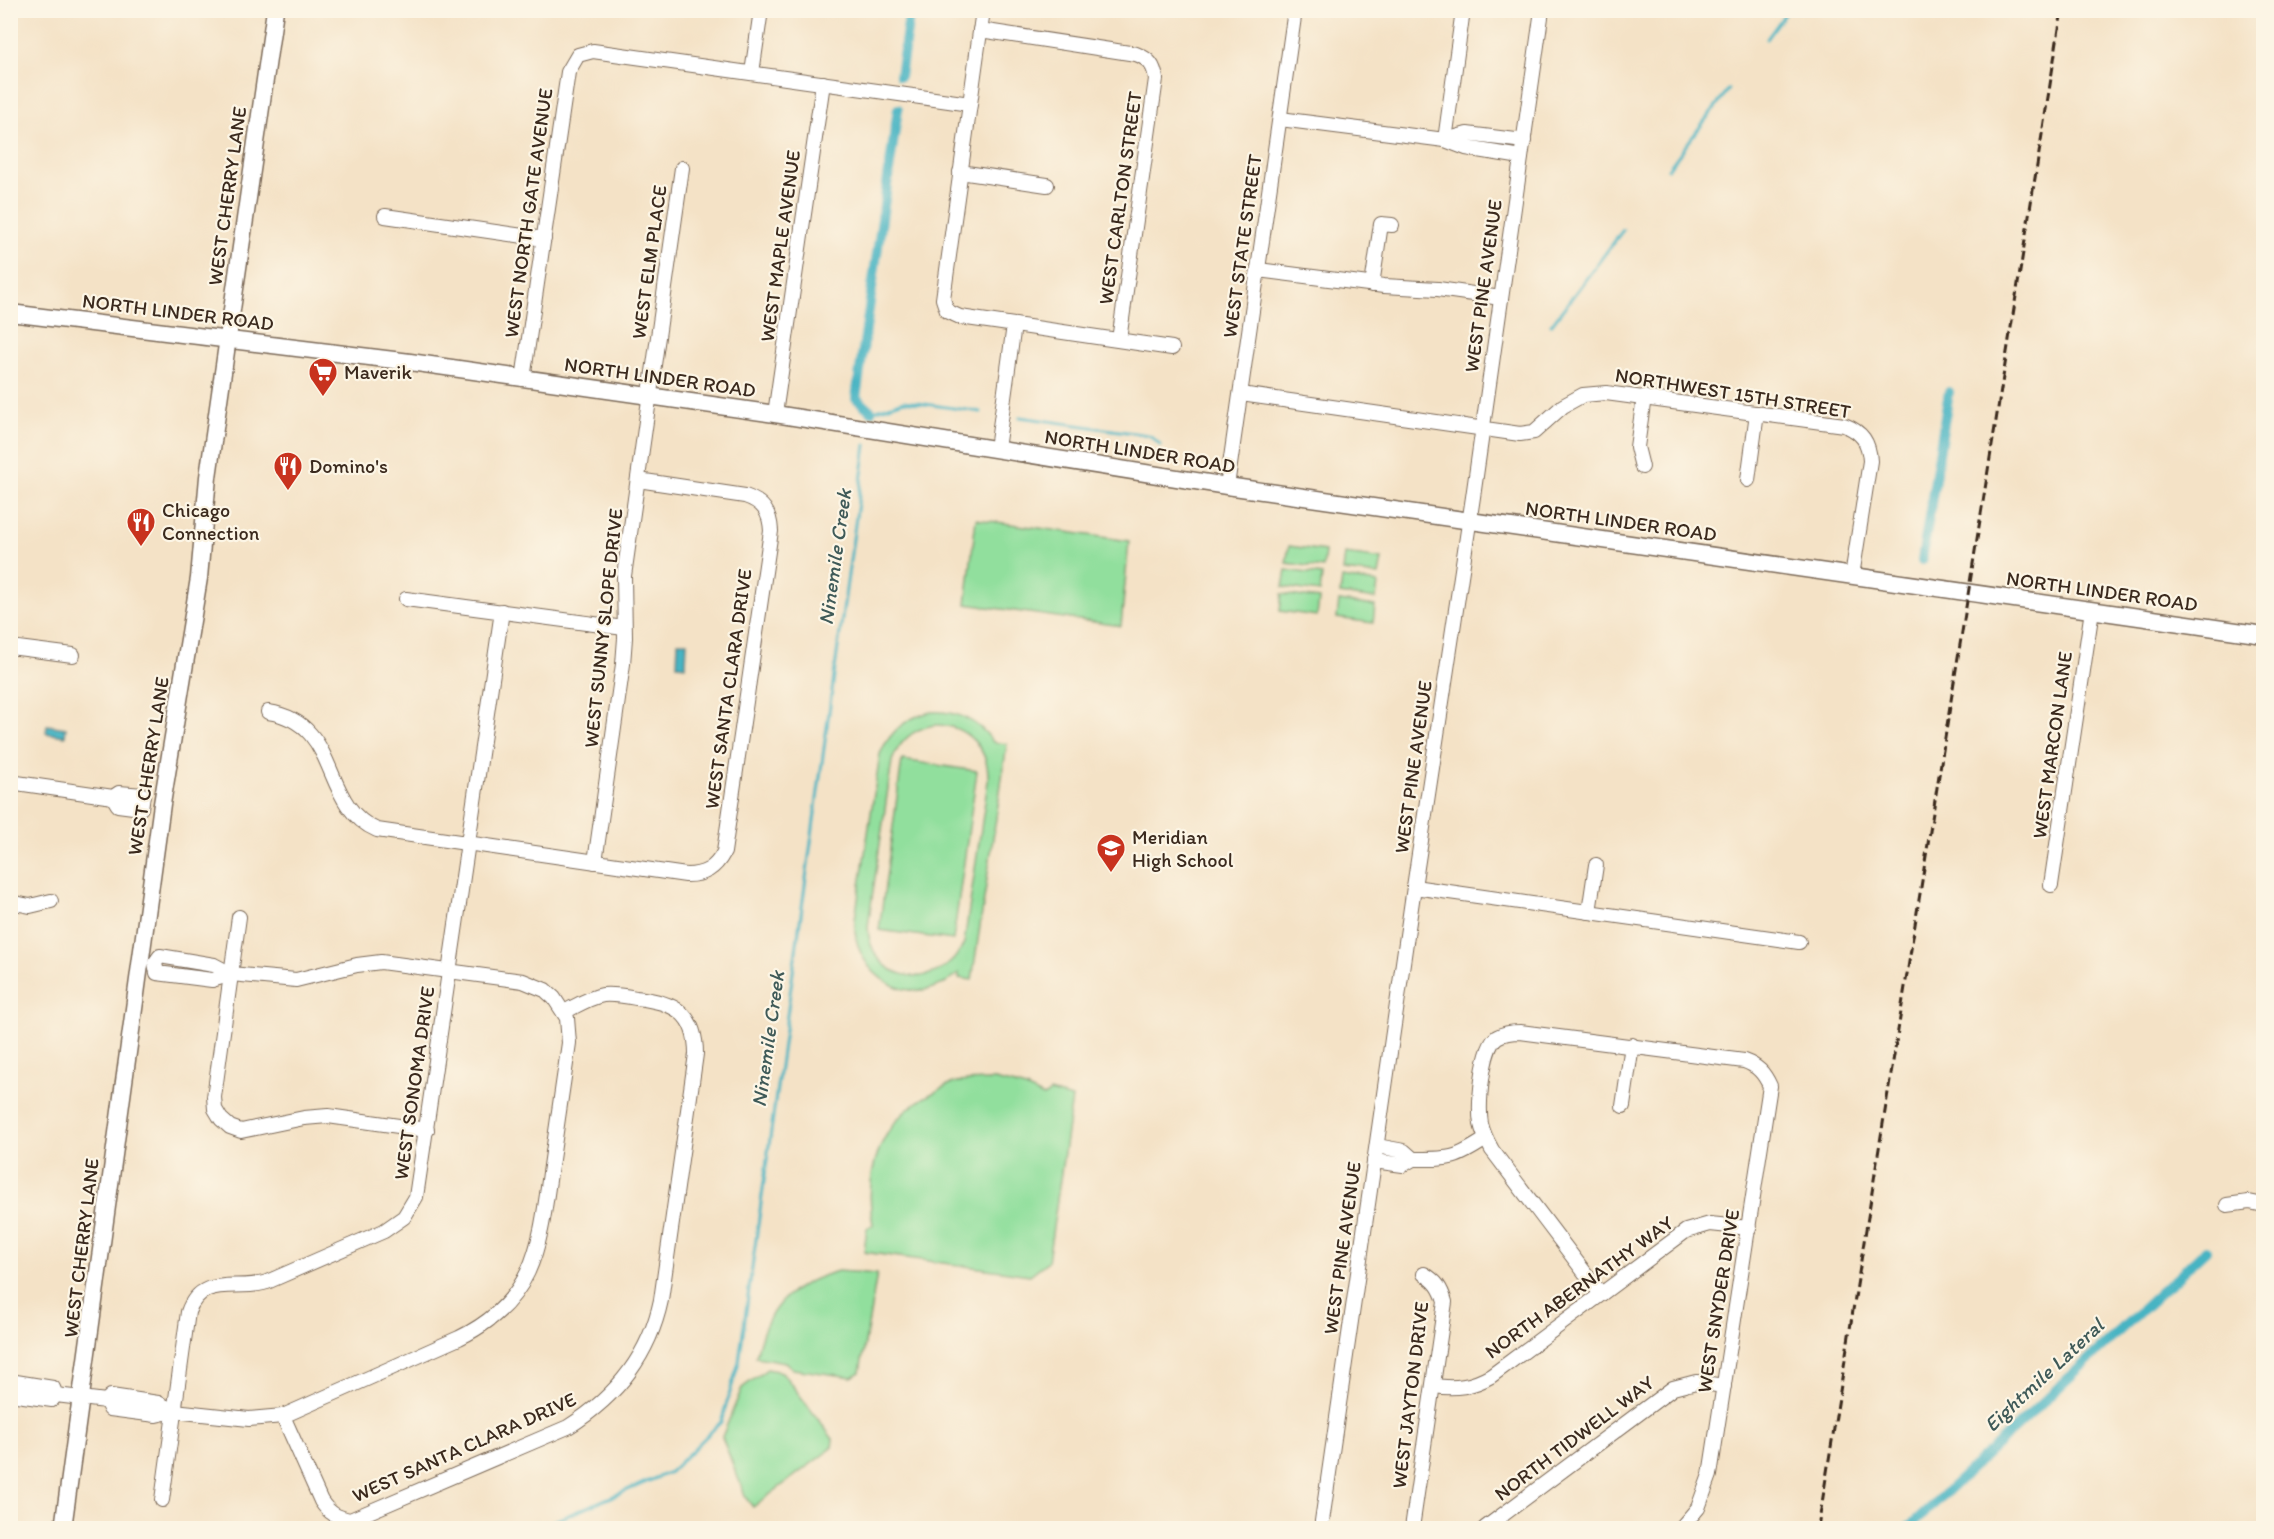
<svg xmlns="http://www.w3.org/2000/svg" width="2274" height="1539" viewBox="0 0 2274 1539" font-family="Itim,sans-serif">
<defs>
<pattern id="water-ripples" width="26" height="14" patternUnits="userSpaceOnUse" patternTransform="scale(1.5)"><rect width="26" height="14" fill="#47b4c3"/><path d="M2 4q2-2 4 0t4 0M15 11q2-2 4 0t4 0" fill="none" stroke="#3c939e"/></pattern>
</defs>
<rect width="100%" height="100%" fill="#fcf5e5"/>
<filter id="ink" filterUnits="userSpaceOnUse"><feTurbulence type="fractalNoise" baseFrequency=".0167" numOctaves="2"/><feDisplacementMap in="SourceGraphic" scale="12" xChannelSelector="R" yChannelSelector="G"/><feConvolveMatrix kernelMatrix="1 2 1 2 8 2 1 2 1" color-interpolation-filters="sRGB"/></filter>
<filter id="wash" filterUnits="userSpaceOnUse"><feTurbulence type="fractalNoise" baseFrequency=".008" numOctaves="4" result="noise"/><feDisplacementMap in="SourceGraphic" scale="24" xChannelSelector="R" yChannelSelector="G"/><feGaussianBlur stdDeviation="1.35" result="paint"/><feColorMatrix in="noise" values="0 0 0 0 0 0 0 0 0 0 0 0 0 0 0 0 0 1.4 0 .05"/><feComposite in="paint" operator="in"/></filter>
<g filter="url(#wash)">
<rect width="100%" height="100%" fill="#f4e2c6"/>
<!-- pitch -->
<g fill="#91df9d" stroke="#66845e" stroke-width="1.5" fill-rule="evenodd">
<path d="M976 519 1129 541 1121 626 966 604Z"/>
<path d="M1289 546 1325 551 1323 568 1286 563Z"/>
<path d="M1345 554 1382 559 1379 575 1343 571Z"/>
<path d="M1286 570 1322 575 1320 592 1283 587Z"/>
<path d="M1342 578 1378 583 1376 599 1340 594Z"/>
<path d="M1282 594 1319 599 1317 616 1280 611Z"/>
<path d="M1339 601 1375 606 1373 623 1337 618Z"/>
<path d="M931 712C956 710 979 721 993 742L1007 744 972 980 959 978V973C914 1014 851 977 855 919L880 754C890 731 907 717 931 712ZM934 725C966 724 990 749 988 781L964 943C941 995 868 983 868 926L892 761C899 741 913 729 934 725Z"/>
<path d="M902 760 977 771 953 940 879 930Z"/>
<path d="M995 1080 1026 1088 1044 1097 1050 1092 1072 1098 1048 1261 1030 1275 864 1252 867 1228 873 1225C863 1171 881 1118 933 1093 939 1090 946 1085 954 1083 967 1080 982 1080 995 1080Z"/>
<path d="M838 1271 877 1274 860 1372 852 1377 793 1369 785 1362 756 1357C766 1307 789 1285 838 1271Z"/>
<path d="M767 1369 782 1372 833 1439 832 1448 753 1507 746 1498 722 1437 742 1388Z"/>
</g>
<!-- water -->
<g fill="url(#water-ripples)" stroke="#416f70" stroke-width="1.5">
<path d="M678 642H687L686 666 677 665Z"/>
<path d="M47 725 66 728 65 736 46 733Z"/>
</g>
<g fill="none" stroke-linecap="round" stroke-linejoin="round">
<!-- stream -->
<g stroke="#47b4c3" stroke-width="3">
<path d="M1767 39 1788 10"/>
<path d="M1668 169 1729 89"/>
<path d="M1551 325 1623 230"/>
<path d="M871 412 904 401 981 412"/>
<path d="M1020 417 1148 435 1152 437 1160 445"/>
<path d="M538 1528 670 1472 721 1422 739 1362 866 445"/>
</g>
<!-- canal -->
<g stroke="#47b4c3" stroke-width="10">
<path d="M900 76 910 10"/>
<path d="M871 411 856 398 898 109"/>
<path d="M1922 560 1949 392"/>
<path d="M1908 1528 2206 1250"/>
</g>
</g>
</g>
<g filter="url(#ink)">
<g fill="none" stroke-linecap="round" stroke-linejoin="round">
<!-- minor casing -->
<g stroke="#7c6a59" stroke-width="16">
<g id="minor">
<path d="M983 10 943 299 947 311 960 317 1172 348"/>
<path d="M980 30 1136 54C1149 59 1154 65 1156 79L1119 340"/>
<path d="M752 73 761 10"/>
<path d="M1280 119 1445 140 1463 10"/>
<path d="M1521 157 1466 148 1445 140 1467 134 1524 141"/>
<path d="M960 172 1047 185"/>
<path d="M385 216 544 239"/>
<path d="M1258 270 1384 286 1438 289 1501 298"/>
<path d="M1372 285 1381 224 1392 225"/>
<path d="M523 379 568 72 578 55 593 51 970 104"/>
<path d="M1241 394 1520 434 1534 432 1563 406 1583 395 1606 393 1844 425C1862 432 1869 442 1870 461L1852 576"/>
<path d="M775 414 823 83"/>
<path d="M997 449 1014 325"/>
<path d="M1642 467 1637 447 1644 397"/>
<path d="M1748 480 1757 413"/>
<path d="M1227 486 1295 10"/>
<path d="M406 599 624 628"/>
<path d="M10 647 73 655"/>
<path d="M268 712C342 723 319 805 377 830L686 875C704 875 715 869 724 852L771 531C770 512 763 502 745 496L638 480"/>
<path d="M10 782 113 797 119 793 143 795 141 808 118 805 113 797"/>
<path d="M595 862 623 664 625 638 624 576 682 168"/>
<path d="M2051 885 2092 610"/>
<path d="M1414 887 1799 942"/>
<path d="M10 902 30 906 51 901"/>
<path d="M1589 912 1596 865"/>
<path d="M239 917 214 1097 215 1109 221 1119 230 1127 241 1131 304 1118 328 1116 427 1130"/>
<path d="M1623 1106 1632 1045"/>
<path d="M1413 1159C1451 1159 1454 1160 1486 1139"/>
<path d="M1374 1161 1403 1165 1413 1159 1404 1151 1377 1146"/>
<path d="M2227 1205 2249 1202 2264 1205"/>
<path d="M1601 1294 1492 1150C1487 1141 1483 1133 1481 1124 1478 1106 1482 1048 1497 1037 1504 1033 1512 1032 1520 1032L1744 1061C1758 1066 1764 1073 1770 1086L1710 1475 1698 1508 1681 1528"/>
<path d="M1434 1386C1455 1389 1472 1387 1491 1376L1686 1231 1710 1224 1749 1228"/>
<path d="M56 1395 53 1388 16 1382 12 1388 17 1395 52 1400 56 1395 106 1401"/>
<path d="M174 1411 156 1415 110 1409 106 1401 111 1396 158 1403 174 1411 249 1419 283 1416 459 1338C537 1300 540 1243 551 1166 557 1125 563 1084 569 1043L567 1018 554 998 545 990 523 981 381 962 357 965 296 980 231 974 212 980 157 973 155 963 160 956 214 965 231 974"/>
<path d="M283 1416 321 1501C329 1513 336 1517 350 1520L568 1427C616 1397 649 1357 661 1300L696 1054C696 1012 673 1002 636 998 625 996 614 994 603 995 590 997 576 1006 564 1012"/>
<path d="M162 1500 188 1312C202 1273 236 1292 267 1282L384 1231 404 1217 416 1197 502 611"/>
<path d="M1321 1528 1414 887 1473 497 1542 10"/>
<path d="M1412 1528 1445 1302C1441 1288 1436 1281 1424 1274"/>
<path d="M1485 1528 1673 1388 1696 1382 1724 1386"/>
</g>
</g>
<!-- major casing -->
<g stroke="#7c6a59" stroke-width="19">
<g id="major">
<path d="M10 313 410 362 775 414 1227 486 2264 635"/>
<path d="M63 1528 162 804 199 578 208 477 275 10"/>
</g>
</g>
<!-- minor -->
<use href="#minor" stroke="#fff" stroke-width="14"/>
<!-- major -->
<use href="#major" stroke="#fff" stroke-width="16"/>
<!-- rail -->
<path stroke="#3b2a1e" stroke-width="3" stroke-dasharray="9 4.5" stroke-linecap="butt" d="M1818 1528 2062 10"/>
</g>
</g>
<!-- icons -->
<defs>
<g id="supermarket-pin" transform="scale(1.5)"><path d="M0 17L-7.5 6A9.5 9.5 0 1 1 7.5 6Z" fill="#c8321e" stroke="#fcf5e5"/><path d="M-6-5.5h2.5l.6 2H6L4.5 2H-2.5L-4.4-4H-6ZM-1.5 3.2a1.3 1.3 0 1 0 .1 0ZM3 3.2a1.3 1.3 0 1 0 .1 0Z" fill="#fff"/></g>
<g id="restaurant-pin" transform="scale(1.5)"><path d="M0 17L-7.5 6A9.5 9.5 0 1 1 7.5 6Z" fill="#c8321e" stroke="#fcf5e5"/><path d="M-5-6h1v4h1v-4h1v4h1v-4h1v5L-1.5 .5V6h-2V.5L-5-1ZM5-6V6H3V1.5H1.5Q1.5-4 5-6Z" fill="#fff"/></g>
<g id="school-pin" transform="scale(1.5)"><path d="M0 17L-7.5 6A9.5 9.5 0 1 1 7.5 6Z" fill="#c8321e" stroke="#fcf5e5"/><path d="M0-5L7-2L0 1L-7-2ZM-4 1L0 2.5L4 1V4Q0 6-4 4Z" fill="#fff"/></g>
</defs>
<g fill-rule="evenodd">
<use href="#supermarket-pin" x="323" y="372"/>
<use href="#restaurant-pin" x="288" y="466"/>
<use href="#restaurant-pin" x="141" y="522"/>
<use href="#school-pin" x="1111" y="848"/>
</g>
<g text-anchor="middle" stroke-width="4.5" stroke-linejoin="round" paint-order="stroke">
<!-- street labels -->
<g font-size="20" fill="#3b2a1e" stroke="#fcf5e5">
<text transform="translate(227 196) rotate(-82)" y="7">WEST CHERRY LANE</text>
<text transform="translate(1120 198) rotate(-82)" y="7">WEST CARLTON STREET</text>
<text transform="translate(528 213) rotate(-82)" y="7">WEST NORTH GATE AVENUE</text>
<text transform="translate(780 246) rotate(-82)" y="7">WEST MAPLE AVENUE</text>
<text transform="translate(1242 246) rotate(-82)" y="7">WEST STATE STREET</text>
<text transform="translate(649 262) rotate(-82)" y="7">WEST ELM PLACE</text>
<text transform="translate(1483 286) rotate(-82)" y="7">WEST PINE AVENUE</text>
<text transform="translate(178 312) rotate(7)" y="7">NORTH LINDER ROAD</text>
<text transform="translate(660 377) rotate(8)" y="7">NORTH LINDER ROAD</text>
<text transform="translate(1733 393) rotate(9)" y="7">NORTHWEST 15TH STREET</text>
<text transform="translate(1140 451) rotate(9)" y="7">NORTH LINDER ROAD</text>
<text transform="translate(1621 521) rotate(8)" y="7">NORTH LINDER ROAD</text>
<text transform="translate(2102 591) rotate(8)" y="7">NORTH LINDER ROAD</text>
<text transform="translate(603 628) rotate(-84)" y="7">WEST SUNNY SLOPE DRIVE</text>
<text transform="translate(728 689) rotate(-82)" y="7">WEST SANTA CLARA DRIVE</text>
<text transform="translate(2052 745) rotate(-82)" y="7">WEST MARCON LANE</text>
<text transform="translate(148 766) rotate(-81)" y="7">WEST CHERRY LANE</text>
<text transform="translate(1413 767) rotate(-82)" y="7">WEST PINE AVENUE</text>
<text transform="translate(414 1083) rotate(-82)" y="7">WEST SONOMA DRIVE</text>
<text transform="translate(81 1248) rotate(-83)" y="7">WEST CHERRY LANE</text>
<text transform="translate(1342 1248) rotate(-82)" y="7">WEST PINE AVENUE</text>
<text transform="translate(1579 1287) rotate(-36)" y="7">NORTH ABERNATHY WAY</text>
<text transform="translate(1718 1301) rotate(-81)" y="7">WEST SNYDER DRIVE</text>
<text transform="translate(1410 1395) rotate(-83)" y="7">WEST JAYTON DRIVE</text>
<text transform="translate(1574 1438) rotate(-37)" y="7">NORTH TIDWELL WAY</text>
<text transform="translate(464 1447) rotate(-24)" y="7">WEST SANTA CLARA DRIVE</text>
</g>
<!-- poi labels -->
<g font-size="20" fill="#3b2a1e" stroke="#fcf5e5" text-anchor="start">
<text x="344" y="379">Maverik</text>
<text x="309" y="473">Domino's</text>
<text x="162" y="517">Chicago<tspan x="162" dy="23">Connection</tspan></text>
<text x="1132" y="844">Meridian<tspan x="1132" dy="23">High School</tspan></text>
</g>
<!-- water labels -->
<g font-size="21" font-style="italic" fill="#3f5a58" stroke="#fcf5e5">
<text transform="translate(835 557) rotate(-82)" y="7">Ninemile Creek</text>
<text transform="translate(768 1039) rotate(-82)" y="7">Ninemile Creek</text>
<text transform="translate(2044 1375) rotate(-43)" y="7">Eightmile Lateral</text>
</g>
</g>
<!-- margin -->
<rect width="2274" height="1539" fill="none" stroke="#fcf5e5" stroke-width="36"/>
</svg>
